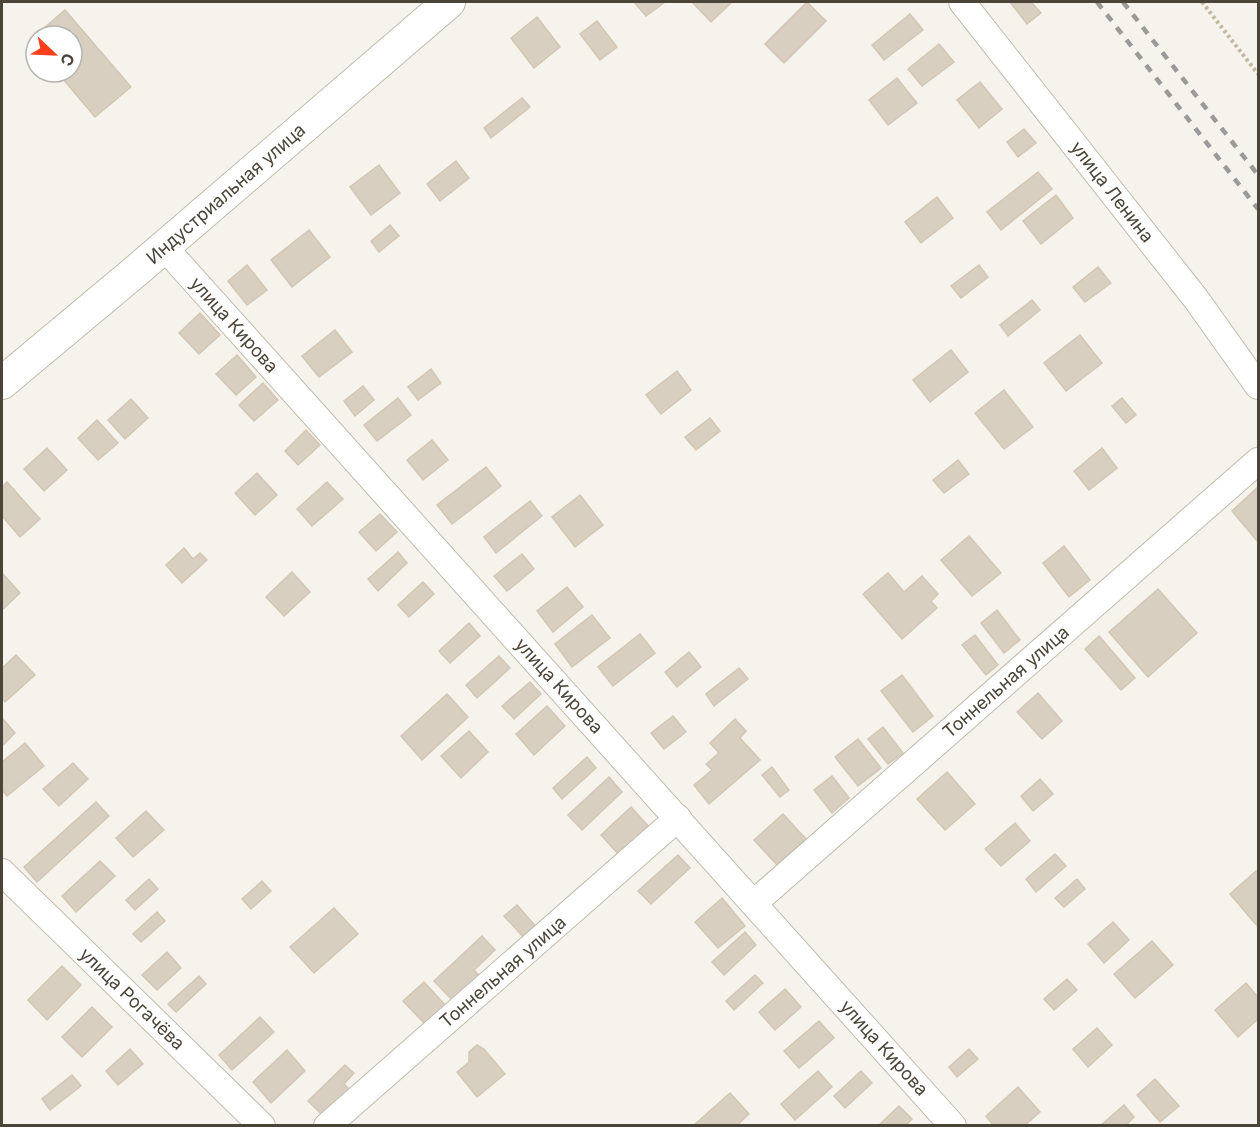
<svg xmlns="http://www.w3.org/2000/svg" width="1260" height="1127" viewBox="0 0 1260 1127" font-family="Inter,sans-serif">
<rect width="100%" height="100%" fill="#f6f3ec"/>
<!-- building -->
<g fill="#d8cfc1" stroke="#d3c7b4" stroke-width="1.5">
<path d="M634 2H665L646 16Z"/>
<path d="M692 2H732L711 22Z"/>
<path d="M807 2 826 21 784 63 765 44Z"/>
<path d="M1010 2H1031L1041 13 1027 24Z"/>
<path d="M65 10 131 87 95 117 57 72H72V36H36V48L30 40Z"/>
<path d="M910 14 923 30 884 60 872 45Z"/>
<path d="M537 17 560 47 534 68 511 38Z"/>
<path d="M597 21 617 47 600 60 580 34Z"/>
<path d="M939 44 954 62 922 86 908 69Z"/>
<path d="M897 78 917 103 888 125 869 100Z"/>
<path d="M980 82 1002 109 979 128 957 100Z"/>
<path d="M522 98 530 107 491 138 484 128Z"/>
<path d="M1024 129 1036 143 1018 157 1007 142Z"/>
<path d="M456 161 469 178 440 201 427 184Z"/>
<path d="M379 165 400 193 371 215 350 187Z"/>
<path d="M1038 172 1052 189 1001 230 987 212Z"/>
<path d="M1056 195 1073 218 1041 244 1023 221Z"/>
<path d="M937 197 953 218 921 243 905 222Z"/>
<path d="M390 225 399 236 379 252 371 241Z"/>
<path d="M309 230 330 257 292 287 271 260Z"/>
<path d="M247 265 267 290 247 305 228 281Z"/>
<path d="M979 265 988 277 961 298 951 286Z"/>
<path d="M1098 267 1111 283 1085 302 1073 287Z"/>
<path d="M1032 300 1040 310 1008 336 1000 325Z"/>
<path d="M200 313 220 335 199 354 179 333Z"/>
<path d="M335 330 352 352 319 377 302 356Z"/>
<path d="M1080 335 1102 363 1066 391 1044 363Z"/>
<path d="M951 350 968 372 930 402 913 380Z"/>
<path d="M237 355 256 377 236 395 216 374Z"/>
<path d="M431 369 441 383 418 400 408 387Z"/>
<path d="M677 371 691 390 661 414 646 395Z"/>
<path d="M263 383 278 400 254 421 239 405Z"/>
<path d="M363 386 374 400 355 416 344 401Z"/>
<path d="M1004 390 1033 427 1004 449 975 413Z"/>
<path d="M398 398 411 415 377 441 364 425Z"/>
<path d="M1122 398 1136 415 1126 423 1112 406Z"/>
<path d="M131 399 148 418 125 439 108 420Z"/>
<path d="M710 418 720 431 696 450 685 437Z"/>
<path d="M97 420 118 443 98 460 78 438Z"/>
<path d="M306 430 320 445 298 465 285 451Z"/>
<path d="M432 440 448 460 423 480 407 460Z"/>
<path d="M47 448 67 470 44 491 24 469Z"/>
<path d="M1102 448 1117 468 1089 490 1074 471Z"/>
<path d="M958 460 969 474 944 493 933 480Z"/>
<path d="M486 467 501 486 452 524 437 505Z"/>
<path d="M257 473 277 495 255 515 235 493Z"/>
<path d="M7 482 40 519 20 537 2 516V487Z"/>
<path d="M327 482 343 499 312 526 297 509Z"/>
<path d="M1258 487V542L1232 511Z"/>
<path d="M580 495 603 525 575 547 552 517Z"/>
<path d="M530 501 542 516 496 553 484 537Z"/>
<path d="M380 514 397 532 376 551 359 532Z"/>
<path d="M969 536 1001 573 972 596 941 560Z"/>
<path d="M1064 546 1090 580 1069 597 1043 563Z"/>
<path d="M184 548 193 559 200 553 207 560 182 583 166 565Z"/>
<path d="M398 552 407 563 378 591 368 579Z"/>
<path d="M522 554 534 569 507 591 494 576Z"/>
<path d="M292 572 310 592 284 616 266 597Z"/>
<path d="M2 573 20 593 2 610Z"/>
<path d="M888 573 904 592 922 576 938 594 931 601 937 608 902 639 863 594Z"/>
<path d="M423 582 434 594 409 617 398 605Z"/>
<path d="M567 587 583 607 553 632 537 611Z"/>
<path d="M1158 589 1197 633 1148 677 1109 632Z"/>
<path d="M997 610 1020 640 1004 653 981 623Z"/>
<path d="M592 615 610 638 572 667 555 644Z"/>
<path d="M469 623 480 636 450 663 439 651Z"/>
<path d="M640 634 655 653 613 686 598 667Z"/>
<path d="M975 635 998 665 986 675 962 645Z"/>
<path d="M1099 636 1135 678 1121 690 1085 649Z"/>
<path d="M689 652 701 667 677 687 665 672Z"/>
<path d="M16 655 35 675 5 702 2 698V668Z"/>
<path d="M499 656 510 668 477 698 466 685Z"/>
<path d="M739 668 748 679 714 706 706 694Z"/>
<path d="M902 675 933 716 913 732 881 691Z"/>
<path d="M530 682 541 694 514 719 502 706Z"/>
<path d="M1038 693 1062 721 1042 739 1017 712Z"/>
<path d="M447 694 468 717 422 760 401 736Z"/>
<path d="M547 706 565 726 534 755 516 734Z"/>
<path d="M673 716 686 732 664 749 651 733Z"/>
<path d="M2 718 15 733 2 746Z"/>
<path d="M735 719 746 731 740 738 760 760 709 804 694 785 712 770 706 764 719 753 710 743Z"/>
<path d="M883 727 903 753 888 764 868 739Z"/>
<path d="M469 731 488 752 461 778 441 756Z"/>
<path d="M858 739 881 768 858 786 835 757Z"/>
<path d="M25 743 44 766 7 796 2 790V762Z"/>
<path d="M587 757 596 768 562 799 553 788Z"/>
<path d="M73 763 88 779 59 806 43 789Z"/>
<path d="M772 767 789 790 780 797 762 775Z"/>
<path d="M947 772 975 804 945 830 917 799Z"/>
<path d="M832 776 849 798 832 813 814 790Z"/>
<path d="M609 777 622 792 582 830 568 815Z"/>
<path d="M1040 779 1053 794 1033 811 1021 796Z"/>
<path d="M96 802 109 816 37 882 24 867Z"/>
<path d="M631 807 650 828 620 856 601 835Z"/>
<path d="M146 811 164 830 133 857 116 838Z"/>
<path d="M783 814 806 839 777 865 754 840Z"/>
<path d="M1015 823 1030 841 1001 866 985 849Z"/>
<path d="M1055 854 1066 866 1036 892 1026 879Z"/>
<path d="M678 855 690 868 651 904 638 891Z"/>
<path d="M100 861 115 876 76 912 62 896Z"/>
<path d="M1256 871 1258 873V927L1230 894Z"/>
<path d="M149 879 158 889 135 910 126 900Z"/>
<path d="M1077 879 1085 889 1064 907 1055 898Z"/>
<path d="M262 881 271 891 251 909 242 899Z"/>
<path d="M722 898 745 926 718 948 695 922Z"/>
<path d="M517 905 538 929 526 940 504 916Z"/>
<path d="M334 908 358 934 314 973 290 947Z"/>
<path d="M157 912 165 921 141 942 133 934Z"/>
<path d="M1113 922 1129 940 1104 963 1088 944Z"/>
<path d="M745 932 756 945 724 975 712 962Z"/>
<path d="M482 936 495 950 474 970 485 982 459 1007 434 981Z"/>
<path d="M1152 941 1173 965 1135 998 1114 974Z"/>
<path d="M167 952 181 968 157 990 142 975Z"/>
<path d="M62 966 81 985 47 1020 28 1000Z"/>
<path d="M755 975 763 983 734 1010 726 1001Z"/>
<path d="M199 976 206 984 176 1012 168 1004Z"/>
<path d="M1067 979 1077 990 1054 1010 1044 999Z"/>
<path d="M424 982 446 1006 426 1025 403 1001Z"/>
<path d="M1246 983 1258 997V1019L1238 1037 1215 1010Z"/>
<path d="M785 989 801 1007 775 1030 759 1012Z"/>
<path d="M92 1007 112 1027 82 1057 62 1037Z"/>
<path d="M260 1017 274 1032 232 1070 219 1055Z"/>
<path d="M819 1021 834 1038 799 1068 784 1051Z"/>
<path d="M1097 1028 1112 1045 1088 1067 1073 1049Z"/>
<path d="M477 1045 484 1049 505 1074 477 1097 457 1072 469 1062V1052Z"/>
<path d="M130 1049 143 1064 118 1085 106 1071Z"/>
<path d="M969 1049 978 1059 957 1077 949 1067Z"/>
<path d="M287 1050 305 1071 271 1103 253 1082Z"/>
<path d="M345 1065 354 1073 344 1084 358 1098 332 1124 308 1101Z"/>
<path d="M818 1071 832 1087 795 1120 781 1104Z"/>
<path d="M861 1071 872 1083 845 1108 834 1096Z"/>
<path d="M72 1075 81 1086 50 1110 42 1099Z"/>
<path d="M1155 1079 1179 1106 1160 1122 1137 1095Z"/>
<path d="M1018 1087 1040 1112 1024 1126H994L986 1116Z"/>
<path d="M730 1093 749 1114 736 1126H693Z"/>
<path d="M1124 1105 1134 1117 1125 1126H1100Z"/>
<path d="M899 1106 912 1119 905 1126H878Z"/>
</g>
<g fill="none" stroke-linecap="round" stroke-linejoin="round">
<!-- minor casing -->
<g stroke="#c2bbae" stroke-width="28">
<g id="minor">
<path d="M962 2 1196 299 1258 386"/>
<path d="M164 247 953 1126"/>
<path d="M2 872 262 1126"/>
<path d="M754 903 1258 461"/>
<path d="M327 1126 678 818"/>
</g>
</g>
<!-- tertiary casing -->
<g stroke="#c2bbae" stroke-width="34">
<path id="tertiary" d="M2 383 136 271 449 2"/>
</g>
<!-- path -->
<path stroke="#c4b79f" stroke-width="4" stroke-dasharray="3 3" stroke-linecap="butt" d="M1202 2 1258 74"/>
<!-- minor -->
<use href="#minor" stroke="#fff" stroke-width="26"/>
<!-- tertiary -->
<use href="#tertiary" stroke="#fff" stroke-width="32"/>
<!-- rail -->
<g stroke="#9a9a9a" stroke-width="4.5" stroke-dasharray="8 8" stroke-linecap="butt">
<path d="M1097 2 1258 209"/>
<path d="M1123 2 1258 175"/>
</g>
</g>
<g text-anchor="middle" stroke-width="6" stroke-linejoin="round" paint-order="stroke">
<!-- street labels -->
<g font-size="18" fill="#4b4439" stroke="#fff">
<text transform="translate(1112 192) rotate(52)" y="6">улица Ленина</text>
<text transform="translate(226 194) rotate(-41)" y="6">Индустриальная улица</text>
<text transform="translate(234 325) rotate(48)" y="6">улица Кирова</text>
<text transform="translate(1006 682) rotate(-41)" y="6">Тоннельная улица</text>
<text transform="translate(559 686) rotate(48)" y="6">улица Кирова</text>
<text transform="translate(503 972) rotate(-41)" y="6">Тоннельная улица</text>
<text transform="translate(132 999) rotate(44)" y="6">улица Рогачёва</text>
<text transform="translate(884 1048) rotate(48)" y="6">улица Кирова</text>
</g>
</g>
<!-- border -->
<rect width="1260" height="1127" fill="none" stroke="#4b4439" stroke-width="6"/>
<!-- north arrow -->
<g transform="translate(54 54) rotate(113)"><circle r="28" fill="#ffffff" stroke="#b7b4b0" stroke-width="1.5"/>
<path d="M0-4.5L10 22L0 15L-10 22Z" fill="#fc3f1d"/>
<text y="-9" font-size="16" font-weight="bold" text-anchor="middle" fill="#4b4439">С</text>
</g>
</svg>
